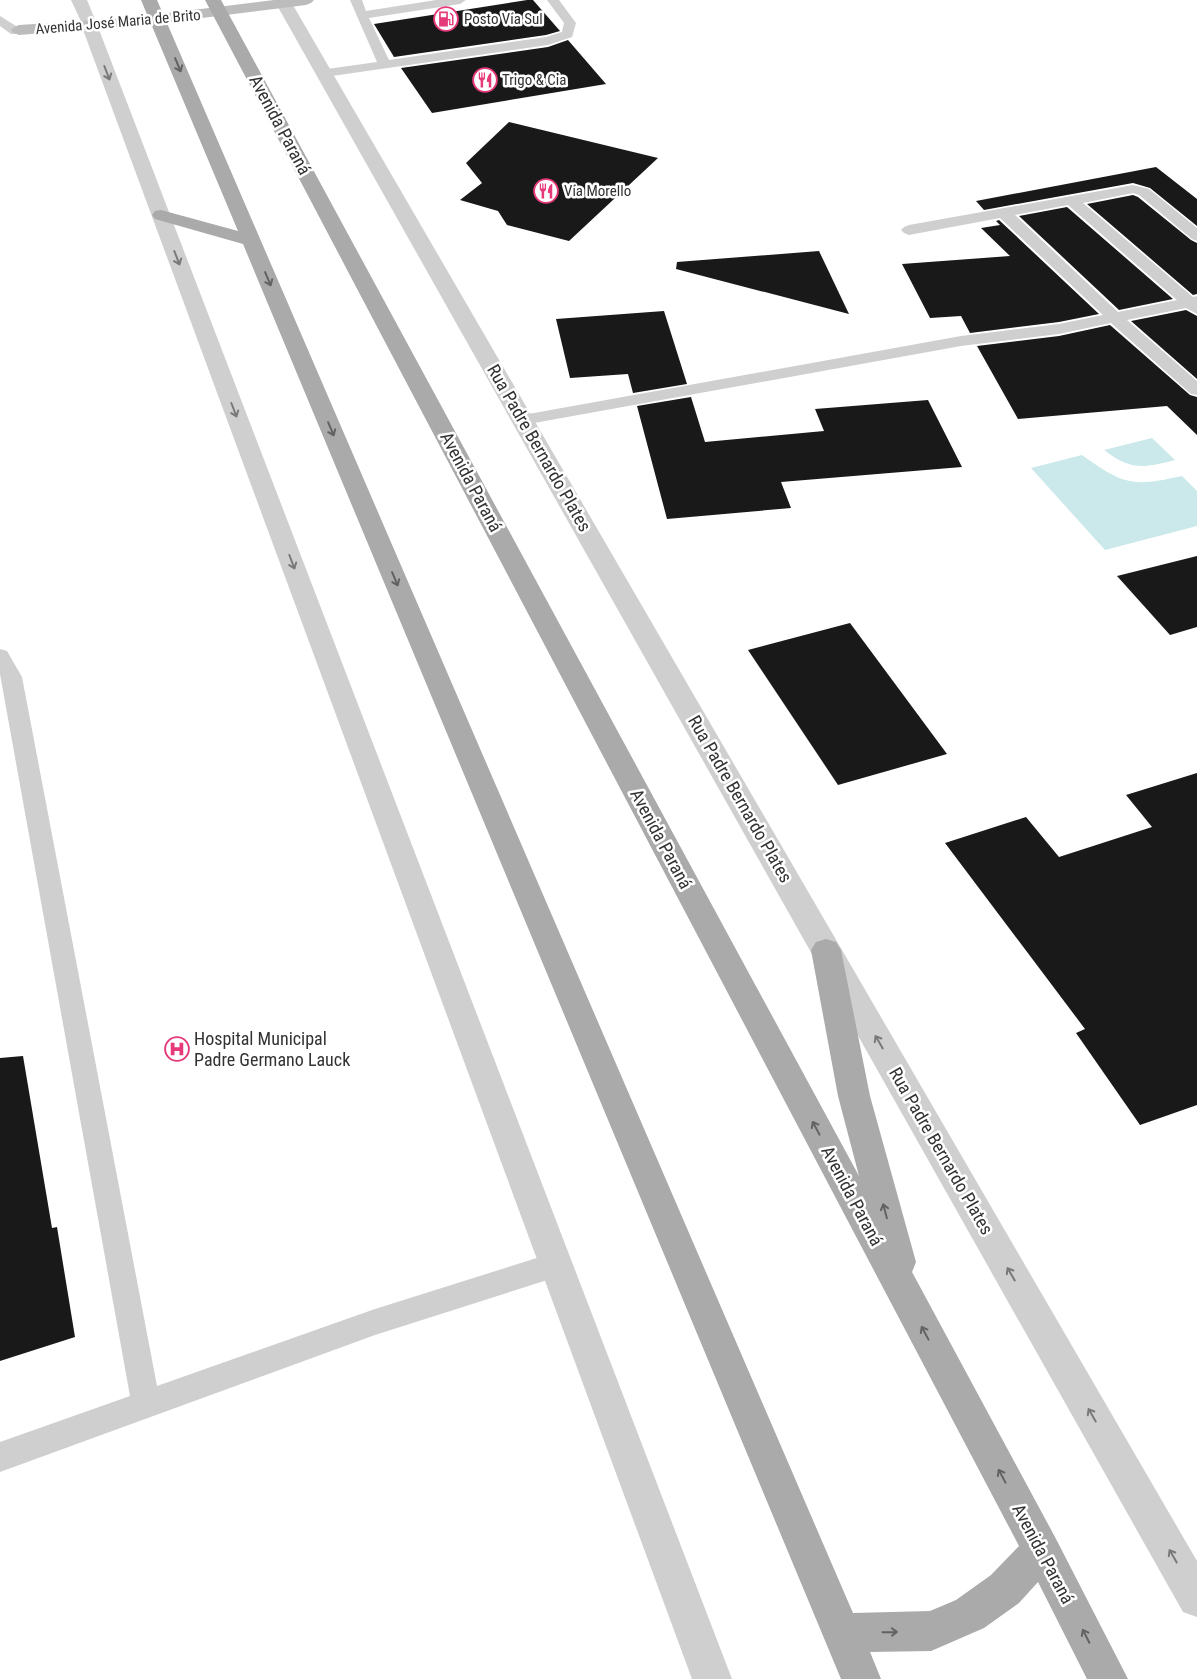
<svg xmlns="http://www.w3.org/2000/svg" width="1197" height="1679" viewBox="0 0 1197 1679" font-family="'Roboto Condensed',sans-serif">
<rect width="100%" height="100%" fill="#fff"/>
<!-- water -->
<g fill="#cbe9eb">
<path d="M1152 438 1175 460C1144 468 1131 471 1104 450Z"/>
<path d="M1082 455C1124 485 1132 487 1182 476L1197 491V526L1105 550 1031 468Z"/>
</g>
<!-- building -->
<g fill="#191919">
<path d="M527 0H533L560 31 546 35 394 57 374 24Z"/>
<path d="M568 40 606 84 432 113 401 68 548 47Z"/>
<path d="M509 122 658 158 569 241 507 225 498 211 460 200 482 183 466 163Z"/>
<path d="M1156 167 1197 199V226L1150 188 1133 183 984 210 976 201Z"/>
<path d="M1133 195 1138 197 1191 240 1197 243V294L1193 295 1087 204Z"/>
<path d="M1067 207 1173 299 1119 310 1019 216Z"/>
<path d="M999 220 1099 314 1059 322 970 333 961 316 930 318 902 264 1010 256 981 228 1000 225 996 221Z"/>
<path d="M819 251 849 314 676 269 677 262Z"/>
<path d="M1186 310 1197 316V379L1131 321Z"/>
<path d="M664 311 687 384 633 393 628 374 570 378 556 319Z"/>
<path d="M1110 325 1190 395 1197 397V435L1167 406 1018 419 977 346 1059 336Z"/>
<path d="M691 397 705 442 824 431 815 409 928 400 962 467 781 482 791 508 667 519 637 406Z"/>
<path d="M1197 556V627L1170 635 1117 576Z"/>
<path d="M850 623 947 754 838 785 748 650Z"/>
<path d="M1197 773V1105L1140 1125 1076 1033 1085 1029 945 843 1026 817 1059 857 1152 827 1126 795Z"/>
<path d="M23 1056 52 1228 57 1227 75 1337 0 1361V1058Z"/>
</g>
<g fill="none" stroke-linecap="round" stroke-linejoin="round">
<!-- service -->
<g fill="#cfcfcf" fill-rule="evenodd">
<path d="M350 0H362L366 11 436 0H466L460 4 369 18 389 60 546 37 562 32 564 23 547 0H559L576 23 572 37 548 45 325 77 320 76 318 73 320 70 377 62Z"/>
<path d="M0 16 19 28 21 31 19 34H11L0 26Z"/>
<path d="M1133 185 1149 189 1197 228V241L1192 239 1139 195 1133 193 1083 203 1193 297 1197 296V314L1186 308 1127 320 1197 381V395L1191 394 1111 323 1059 334 961 346 523 425 517 424 514 420 517 416 523 415 961 336 1059 324 1103 315 1000 218 909 235 904 233 901 230 904 227 909 225ZM1068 205 1177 300 1118 312 1015 215Z"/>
<path d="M0 649 7 651 22 677 157 1386 375 1309 556 1252 566 1256 570 1265 566 1274 375 1335 0 1472V1442L130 1396 0 674Z"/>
</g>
<!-- minor -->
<g fill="#cfcfcf" fill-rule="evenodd">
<path d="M274 0H290L1197 1561V1617L1183 1612Z"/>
<path d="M90 22 95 24 98 27 732 1679H692L82 27 85 24Z"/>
</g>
<!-- tertiary -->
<path fill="#cfcfcf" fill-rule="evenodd" d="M71 0H87L98 27 95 30H85Z"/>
<!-- secondary -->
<path fill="#bcbcbc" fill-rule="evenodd" d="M274 0H314L311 3 306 5 162 23 19 35 14 33 11 30 14 27 19 25 127 18Z"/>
<!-- primary -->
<path fill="#aaa" fill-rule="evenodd" d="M141 0H157L853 1613 930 1611 956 1600 991 1575 1019 1546 205 0H221L859 1176 838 1096 811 950 816 942 826 939 836 942 841 950 870 1096 916 1262 912 1272 1055 1537 1128 1679H1087L1038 1582 1019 1603 984 1628 945 1645 931 1651 870 1652 881 1679H841L243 244 155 219 152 215 155 211 161 210 238 231Z"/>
</g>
<!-- one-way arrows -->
<defs><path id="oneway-shaft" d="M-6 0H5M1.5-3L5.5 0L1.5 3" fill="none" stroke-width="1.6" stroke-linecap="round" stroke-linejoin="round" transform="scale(1.25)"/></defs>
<g stroke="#626262">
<use href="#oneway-shaft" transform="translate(178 65) rotate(67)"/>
<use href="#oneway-shaft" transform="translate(268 279) rotate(67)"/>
<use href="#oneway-shaft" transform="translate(331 429) rotate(67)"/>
<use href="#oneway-shaft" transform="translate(395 579) rotate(67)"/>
<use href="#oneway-shaft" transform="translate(816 1128) rotate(-118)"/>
<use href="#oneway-shaft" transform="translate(885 1211) rotate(-105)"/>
<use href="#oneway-shaft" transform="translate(925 1333) rotate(-118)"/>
<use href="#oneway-shaft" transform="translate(1002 1476) rotate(-118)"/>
<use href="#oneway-shaft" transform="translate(890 1632) rotate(-1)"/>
<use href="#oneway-shaft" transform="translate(1086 1636) rotate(-117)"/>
</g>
<g stroke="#797979">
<use href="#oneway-shaft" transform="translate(107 73) rotate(69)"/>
<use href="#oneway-shaft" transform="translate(177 258) rotate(69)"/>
<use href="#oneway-shaft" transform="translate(234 410) rotate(69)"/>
<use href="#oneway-shaft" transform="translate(292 562) rotate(69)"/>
<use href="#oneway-shaft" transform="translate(879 1042) rotate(-120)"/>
<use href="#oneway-shaft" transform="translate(1011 1274) rotate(-120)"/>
<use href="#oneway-shaft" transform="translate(1092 1415) rotate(-120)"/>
<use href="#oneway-shaft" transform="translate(1173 1556) rotate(-120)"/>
</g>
<!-- icons -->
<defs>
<g id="fuel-ring" transform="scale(1.25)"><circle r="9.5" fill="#fff" stroke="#e53979" stroke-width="1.5"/><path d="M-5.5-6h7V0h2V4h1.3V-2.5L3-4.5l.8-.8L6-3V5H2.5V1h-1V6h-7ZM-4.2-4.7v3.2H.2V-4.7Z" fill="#e53979"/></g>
<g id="restaurant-ring" transform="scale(1.25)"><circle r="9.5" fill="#fff" stroke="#e53979" stroke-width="1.5"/><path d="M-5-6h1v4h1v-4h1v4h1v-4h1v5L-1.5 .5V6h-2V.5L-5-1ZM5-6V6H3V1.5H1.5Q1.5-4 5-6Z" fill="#e53979"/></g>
<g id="hospital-ring" transform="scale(1.25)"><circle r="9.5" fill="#fff" stroke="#e53979" stroke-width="1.5"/><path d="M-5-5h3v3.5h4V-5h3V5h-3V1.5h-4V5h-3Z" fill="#e53979"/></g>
</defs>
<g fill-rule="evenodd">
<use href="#fuel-ring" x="446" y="19"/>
<use href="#restaurant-ring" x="485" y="80"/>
<use href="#restaurant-ring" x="546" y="191"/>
<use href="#hospital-ring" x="177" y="1049"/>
</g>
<g text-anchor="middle" stroke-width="5" stroke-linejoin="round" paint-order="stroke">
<!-- far-poi labels -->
<g font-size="15" fill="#323232" stroke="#fff" text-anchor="start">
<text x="464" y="24">Posto Via Sul</text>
<text x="502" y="85">Trigo &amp; Cia</text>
<text x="564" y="196">Via Morello</text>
</g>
<!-- far-street labels -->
<g font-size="15" fill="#323232" stroke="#fff">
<text transform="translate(118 22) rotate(-5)" y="5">Avenida José Maria de Brito</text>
</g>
<!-- street labels -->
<g font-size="18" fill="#323232" stroke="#fff">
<text transform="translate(280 125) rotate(62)" y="6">Avenida Paraná</text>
<text transform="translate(539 448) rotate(60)" y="6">Rua Padre Bernardo Plates</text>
<text transform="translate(471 482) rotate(62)" y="6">Avenida Paraná</text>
<text transform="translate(740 799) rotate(60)" y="6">Rua Padre Bernardo Plates</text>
<text transform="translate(661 839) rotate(62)" y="6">Avenida Paraná</text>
<text transform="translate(941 1151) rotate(60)" y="6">Rua Padre Bernardo Plates</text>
<text transform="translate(852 1196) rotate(62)" y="6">Avenida Paraná</text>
<text transform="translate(1043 1554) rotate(62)" y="6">Avenida Paraná</text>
</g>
<!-- poi labels -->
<g font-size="18" fill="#323232" stroke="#fff" text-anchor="start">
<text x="194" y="1045">Hospital Municipal<tspan x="194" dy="21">Padre Germano Lauck</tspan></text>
</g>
</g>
</svg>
